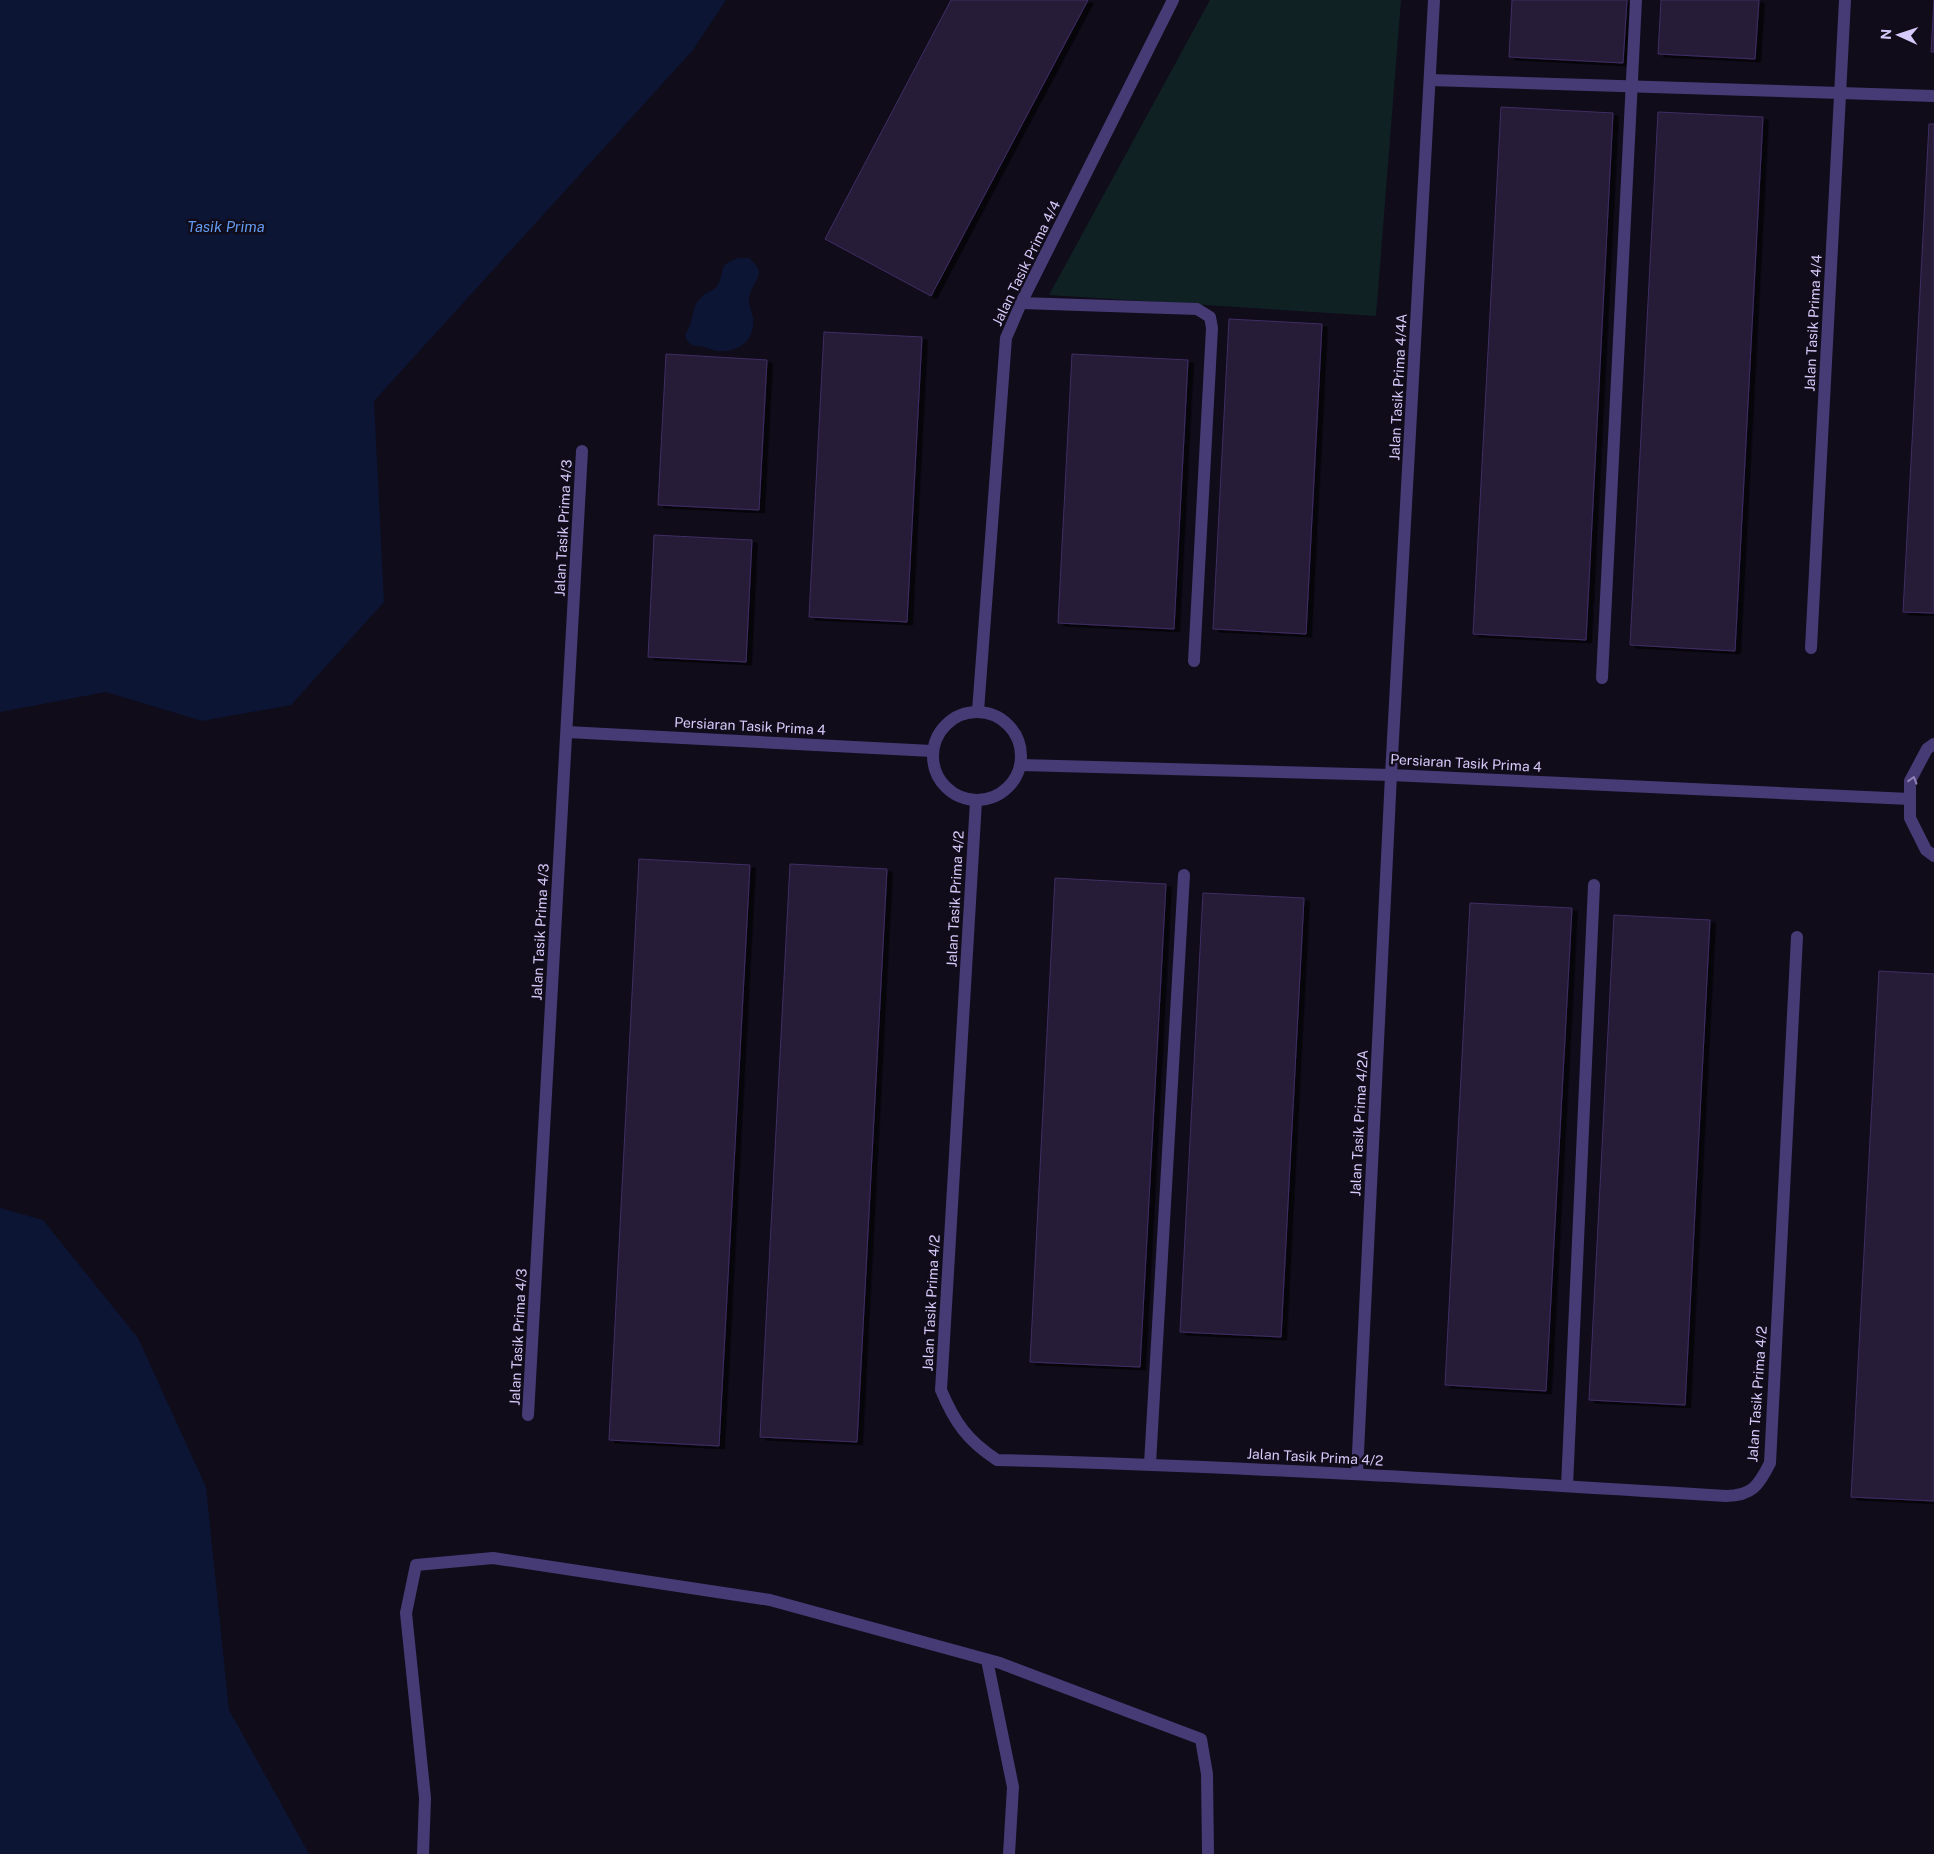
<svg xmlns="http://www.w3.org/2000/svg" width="1934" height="1854" viewBox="0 0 1934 1854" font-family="'Public Sans',sans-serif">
<defs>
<filter id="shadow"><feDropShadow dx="5.5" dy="3" stdDeviation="0" flood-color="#0009"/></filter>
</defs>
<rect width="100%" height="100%" fill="#100c1a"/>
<!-- green -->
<path fill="#102123" d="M1210 0H1401L1376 316 1049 295Z"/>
<!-- water -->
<g fill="#0c1533">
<path d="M0 0H726L693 50 374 401 384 602 291 705 202 721 106 692 0 712Z"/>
<path d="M739 258H749C770 276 751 280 749 299 748 305 751 308 752 314 756 324 751 340 742 345 736 350 724 352 716 351 707 349 703 345 693 346L688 342 685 336C686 332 689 329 690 325 695 312 691 305 705 294 709 291 714 291 717 286 727 271 715 265 739 258Z"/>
<path d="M0 1208 43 1220 138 1338 206 1487 229 1710 309 1854H0Z"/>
</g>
<!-- building -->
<g fill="#251a39" stroke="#402e63" filter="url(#shadow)">
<path d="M951 0H1088L931 296 825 239Z"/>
<path d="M1512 0H1627L1623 63 1509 57Z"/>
<path d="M1661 0H1759L1755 59 1658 54Z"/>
<path d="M1934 0V52H1931Z"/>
<path d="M1501 107 1613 113 1586 640 1473 634Z"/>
<path d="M1658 112 1763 117 1735 651 1630 645Z"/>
<path d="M1929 124H1934V613L1903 612Z"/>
<path d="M1229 319 1322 324 1306 634 1213 629Z"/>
<path d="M824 332 922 337 907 622 809 617Z"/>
<path d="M666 354 767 360 759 510 658 505Z"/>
<path d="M1072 354 1188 360 1174 629 1058 623Z"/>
<path d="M654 535 752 540 746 662 648 657Z"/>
<path d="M639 859 750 865 719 1446 609 1440Z"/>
<path d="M790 864 887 869 857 1442 760 1437Z"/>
<path d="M1055 878 1166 884 1140 1367 1030 1362Z"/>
<path d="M1203 893 1304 898 1281 1337 1180 1332Z"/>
<path d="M1470 903 1572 908 1546 1391 1445 1385Z"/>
<path d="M1614 915 1710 920 1685 1405 1589 1400Z"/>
<path d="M1879 971 1934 974V1501L1851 1497Z"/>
</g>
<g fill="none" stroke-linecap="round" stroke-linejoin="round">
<!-- service -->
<g stroke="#463b75" stroke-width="12">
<path d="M1430 80 1934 96"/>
<path d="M1021 303 1197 309 1210 317 1212 328 1194 661"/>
<path d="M1602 678 1636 0"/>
<path d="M1150 1464 1184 875"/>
<path d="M1567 1486 1594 885"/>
<path d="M987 1660 1013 1787 1009 1854"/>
<path d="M423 1854 425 1798 406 1613 416 1565 493 1558 770 1600 1000 1663 1201 1739 1207 1774 1208 1854"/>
</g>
<!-- minor -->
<g stroke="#463b75" stroke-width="12">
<path d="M1811 648 1845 0"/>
<path d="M978 711 1006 338 1021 303 1173 0"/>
<circle cx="977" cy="756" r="44"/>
<path d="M567 732 932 751"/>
<path d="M1934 744 1927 749 1910 781V818L1926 850 1934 856"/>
<path d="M1021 765 1391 775 1910 799"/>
<path d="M976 801 941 1390C955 1423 967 1440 997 1460 1240 1466 1483 1481 1726 1496 1752 1496 1759 1485 1770 1463L1797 937"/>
<path d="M528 1415 582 451"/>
<path d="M1357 1473 1391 775 1434 0"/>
</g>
</g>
<!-- one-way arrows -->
<defs><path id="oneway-chevron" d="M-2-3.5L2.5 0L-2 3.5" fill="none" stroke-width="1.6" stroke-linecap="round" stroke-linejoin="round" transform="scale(1.25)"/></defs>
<use stroke="#8e82b8" href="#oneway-chevron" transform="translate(1913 780) rotate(-73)"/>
<g text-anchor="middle" stroke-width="5" stroke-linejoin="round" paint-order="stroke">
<!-- street labels -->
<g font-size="14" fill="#d6cafa" stroke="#100c1a">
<text transform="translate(1026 263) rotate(-64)" y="5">Jalan Tasik Prima 4/4</text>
<text transform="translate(1813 323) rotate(-87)" y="5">Jalan Tasik Prima 4/4</text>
<text transform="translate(1398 387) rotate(-87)" y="5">Jalan Tasik Prima 4/4A</text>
<text transform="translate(563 528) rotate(-87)" y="5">Jalan Tasik Prima 4/3</text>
<text transform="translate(750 726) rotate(3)" y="5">Persiaran Tasik Prima 4</text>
<text transform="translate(1466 763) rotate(3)" y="5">Persiaran Tasik Prima 4</text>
<text transform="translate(955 899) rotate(-87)" y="5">Jalan Tasik Prima 4/2</text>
<text transform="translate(540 932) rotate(-87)" y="5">Jalan Tasik Prima 4/3</text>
<text transform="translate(1359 1123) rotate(-87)" y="5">Jalan Tasik Prima 4/2A</text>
<text transform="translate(931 1303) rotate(-87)" y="5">Jalan Tasik Prima 4/2</text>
<text transform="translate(518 1337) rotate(-87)" y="5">Jalan Tasik Prima 4/3</text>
<text transform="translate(1757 1394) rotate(-86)" y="5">Jalan Tasik Prima 4/2</text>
<text transform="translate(1315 1457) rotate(3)" y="5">Jalan Tasik Prima 4/2</text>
</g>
<!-- water labels -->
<g font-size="15" font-style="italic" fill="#629af0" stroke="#100c1a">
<text x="226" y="232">Tasik Prima</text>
</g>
</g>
<!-- north arrow -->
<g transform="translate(1899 35) rotate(273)" stroke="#100c1a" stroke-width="4" paint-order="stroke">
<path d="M0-4L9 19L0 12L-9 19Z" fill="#d6cafa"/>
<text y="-8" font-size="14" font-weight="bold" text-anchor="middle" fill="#d6cafa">N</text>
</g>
</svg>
